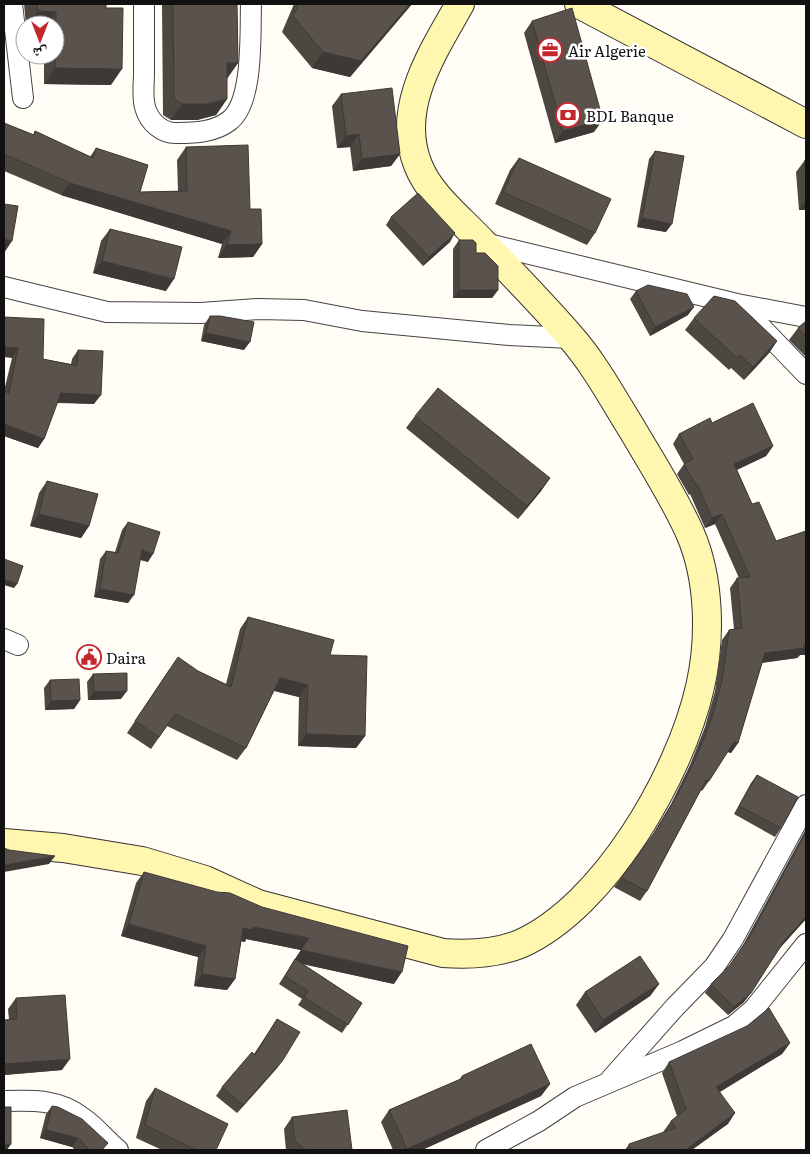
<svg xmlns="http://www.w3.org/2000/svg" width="810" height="1154" viewBox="0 0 810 1154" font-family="Literata,'Noto Naskh Arabic',serif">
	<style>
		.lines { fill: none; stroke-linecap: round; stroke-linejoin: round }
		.street-casing { stroke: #444; stroke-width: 22 }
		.secondary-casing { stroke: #333; stroke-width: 30 }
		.street { stroke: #fff; stroke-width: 20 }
		.secondary { stroke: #fff6b0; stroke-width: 28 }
		.wall { fill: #4d4742 }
		.shaded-wall { fill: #3f3936 }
		.building { fill: #5a524d; stroke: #3f3936 }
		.labels { text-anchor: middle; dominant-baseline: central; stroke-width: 5; stroke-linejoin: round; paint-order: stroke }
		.poi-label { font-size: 15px; fill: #111; stroke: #fff; text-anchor: start }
	</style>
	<rect width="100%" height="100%" fill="#fffdf5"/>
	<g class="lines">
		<defs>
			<g id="street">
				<polyline points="12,4 23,98"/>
				<path d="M144,4C144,27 144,50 144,73C144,84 142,96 145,107C149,122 162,134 178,133C195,133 215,132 229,121C254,103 250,32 251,4"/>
				<polyline points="484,243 737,304 806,317"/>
				<polyline points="4,287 107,312 201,313 258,309 304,310 362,321 509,335 571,338"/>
				<polyline points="757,323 806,374"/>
				<polyline points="4,639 18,645"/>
				<polyline points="611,1079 675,1007 714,967 733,939 806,805"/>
				<path d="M4,1101C33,1100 59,1099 83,1118C96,1127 106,1140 118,1150"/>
				<polyline points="486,1150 539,1121 575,1097 683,1051 734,1026 753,1010 806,944"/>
			</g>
			<g id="secondary">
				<polyline points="579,4 806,124"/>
				<path d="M4,843L63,848L142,861L205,880L258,904L443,953C469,955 495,954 520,944C605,906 680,775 700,687C711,639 710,579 690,533C674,497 652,463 632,429C612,397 594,363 569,335C541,303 512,273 483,243C461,219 430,196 418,165C395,108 433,52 460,4"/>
			</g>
		</defs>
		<use href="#street" class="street-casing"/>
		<use href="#secondary" class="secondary-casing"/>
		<use href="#street" class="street"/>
		<use href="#secondary" class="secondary"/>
	</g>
	<g class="wall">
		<polygon points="24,4 106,4 111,85 44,84 44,55 55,55 55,25 26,25"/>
		<polygon points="162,4 237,4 238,63 227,79 227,99 216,115 197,120 171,120 163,115"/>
		<polygon points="294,4 412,4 350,77 312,68 282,32"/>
		<polygon points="532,21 594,132 555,143 524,33"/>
		<polygon points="341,94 400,154 391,166 353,171 350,147 337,148 332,106"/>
		<polygon points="4,123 33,135 35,131 90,157 96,148 140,192 178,191 177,160 186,147 250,209 262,244 253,257 218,258 222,244 61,195 4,171"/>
		<polygon points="655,151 666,232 637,227 649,159"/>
		<polygon points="519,158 595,233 587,245 495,204 510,170"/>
		<polygon points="805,160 806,160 806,210 799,210 796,172"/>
		<polygon points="391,217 450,242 423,266 386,225"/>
		<polygon points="110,229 166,291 93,273 101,241"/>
		<polygon points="459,240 476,253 498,290 492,298 453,298 453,249"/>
		<polygon points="636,291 688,315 650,336 630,299"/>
		<polygon points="210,316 244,350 201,341 204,325"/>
		<polygon points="4,317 43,359 71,364 72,359 78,350 94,404 57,403 44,439 38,448 4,436 4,391 12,358"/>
		<polygon points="694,318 777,341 769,353 744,380 731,368 729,370 685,330"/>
		<polygon points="806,321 806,357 789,340 798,328"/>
		<polygon points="415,416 550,478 541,491 518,519 406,428"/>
		<polygon points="712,423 773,446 766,456 737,470 752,504 776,541 806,531 806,655 800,655 797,658 762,663 738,743 731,753 727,752 709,781 702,791 701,790 647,891 640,901 614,887 650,839 671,804 690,765 705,727 715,691 722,640 729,630 734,629 730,588 737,578 739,578 715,524 705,528 690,494 689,495 677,474 684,464 673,444 679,434"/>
		<polygon points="47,481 89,526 81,538 30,526 39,493"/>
		<polygon points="128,522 148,562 140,560 128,603 94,597 100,559 106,551 115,552 122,530"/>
		<polygon points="248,617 330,655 365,736 356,748 298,746 299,697 274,691 246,748 237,760 167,726 151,749 127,733 169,670 198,671 226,684 240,629"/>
		<polygon points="93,674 121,699 88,700 87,682"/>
		<polygon points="50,680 80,700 74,709 45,710 44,688"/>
		<polygon points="757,775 781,828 775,837 734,814 751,783"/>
		<polygon points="806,829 806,919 780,948 744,1002 728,1015 705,993 711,984 729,966 743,945"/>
		<polygon points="144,872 394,984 303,964 362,1003 342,1033 298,1005 302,999 279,984 301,950 246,939 245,942 241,941 235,979 227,990 194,986 198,957 121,936 136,883"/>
		<polygon points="659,984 650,996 595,1033 576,1005 585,992"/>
		<polygon points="16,998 62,1070 4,1075 4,1020 9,1020 8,1009"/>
		<polygon points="277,1019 283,1060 277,1068 237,1113 216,1096 222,1087 254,1054"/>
		<polygon points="790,1043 782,1054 720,1092 728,1124 663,1132 671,1121 677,1116 662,1073 669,1062"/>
		<polygon points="462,1076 550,1084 541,1096 422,1150 393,1150 381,1122 389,1110 459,1080"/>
		<polygon points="155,1088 216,1150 162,1150 136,1138 146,1101"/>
		<polygon points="52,1106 103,1150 75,1150 72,1147 40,1138 46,1114"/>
		<polygon points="292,1117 352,1150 286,1150 284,1129"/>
		<polygon points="629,1144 631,1150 625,1150"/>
	</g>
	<g class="shaded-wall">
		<polygon points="410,4 412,4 350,77 312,68 323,52"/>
		<polygon points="38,11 56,12 47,25 28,25"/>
		<polygon points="227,63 238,63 226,79"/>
		<polygon points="55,68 122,69 111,85 44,84"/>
		<polygon points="227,99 216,115 197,120 171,120 182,104"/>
		<polygon points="603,120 594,132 555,143 563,131"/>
		<polygon points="359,134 350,147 337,148 346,136"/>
		<polygon points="400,154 391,166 353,171 362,159"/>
		<polygon points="70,183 231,231 222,244 61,195"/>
		<polygon points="806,200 806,210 799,210"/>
		<polygon points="642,218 672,224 666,232 637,227"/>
		<polygon points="455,233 450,242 423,266 429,257"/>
		<polygon points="4,239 12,241 4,253"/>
		<polygon points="262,244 253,257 218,258 227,245"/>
		<polygon points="102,261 174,279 166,291 93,273"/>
		<polygon points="459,290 498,290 492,298 453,298"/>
		<polygon points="694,307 688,315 650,336 655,327"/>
		<polygon points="206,333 250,342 244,350 201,341"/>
		<polygon points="777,341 769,353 744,380 753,367"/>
		<polygon points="4,347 18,348 12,358 4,357"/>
		<polygon points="61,393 101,395 94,404 54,402"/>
		<polygon points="4,424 44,439 38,448 4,436"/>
		<polygon points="773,446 766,456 727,474 734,464"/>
		<polygon points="550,478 541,491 518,519 527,506"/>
		<polygon points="39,514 89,526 81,538 30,526"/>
		<polygon points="722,514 715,524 705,528 712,518"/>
		<polygon points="142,550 153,554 148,562 136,558"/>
		<polygon points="4,579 17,584 14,588 4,585"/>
		<polygon points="100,589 134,595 128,603 94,597"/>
		<polygon points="804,645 806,645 806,655 800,655 797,658 758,663 765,653"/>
		<polygon points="280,678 308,685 299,697 271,690"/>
		<polygon points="127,691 121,699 88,700 94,692"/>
		<polygon points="80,700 74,709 45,710 51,701"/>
		<polygon points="306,734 365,736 356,748 298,746"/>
		<polygon points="734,742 738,743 731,753 727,751"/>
		<polygon points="55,856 49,864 4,872 4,865"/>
		<polygon points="806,917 806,919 778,950 784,941"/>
		<polygon points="129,924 206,946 198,957 121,936"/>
		<polygon points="253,927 309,938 301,950 246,939 245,942 234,940 243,928"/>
		<polygon points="301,950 402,972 394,984 293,962"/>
		<polygon points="202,974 235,979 227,990 194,986"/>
		<polygon points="659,984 650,996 595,1033 603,1020"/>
		<polygon points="751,993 744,1002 728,1015 734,1007"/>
		<polygon points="790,1043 782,1054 709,1098 716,1087"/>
		<polygon points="70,1059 62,1070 4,1075 4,1064"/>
		<polygon points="283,1060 277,1068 237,1113 243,1105"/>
		<polygon points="550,1084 541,1096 422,1150 406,1150 407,1149"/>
		<polygon points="735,1113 728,1124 692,1150 685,1150"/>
		<polygon points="46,1130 78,1138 72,1147 40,1138"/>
		<polygon points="4,1144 11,1144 7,1150 4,1150"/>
	</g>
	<g class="building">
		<polygon points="37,4 106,4 106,8 123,8 122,69 55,68 56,12 38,11"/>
		<polygon points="173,4 237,4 238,63 227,63 227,99 208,104 182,104 174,99"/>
		<polygon points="299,4 410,4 361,61 323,52 293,16"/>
		<polygon points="572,8 603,120 563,131 532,21"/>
		<polygon points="392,88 400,154 362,159 359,134 346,136 341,94"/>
		<polygon points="4,123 34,135 35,131 93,158 96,148 148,165 140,192 187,191 186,147 248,145 250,209 261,209 262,244 227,245 231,231 70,183 4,154"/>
		<polygon points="655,151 684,156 672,224 642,218"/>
		<polygon points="519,158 611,199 595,233 503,192"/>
		<polygon points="805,160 806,160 806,179"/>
		<polygon points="418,193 455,233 429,257 391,217"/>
		<polygon points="4,204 18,206 12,241 4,239"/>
		<polygon points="110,229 182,247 174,279 102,261"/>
		<polygon points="459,240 473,240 476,243 476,253 485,253 498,266 498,290 459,290"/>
		<polygon points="648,285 687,294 694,307 655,327 636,291"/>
		<polygon points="714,296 735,301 777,341 753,367 740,355 737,358 694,318"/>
		<polygon points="210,316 220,316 254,322 250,342 206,333"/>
		<polygon points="4,317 44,319 43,359 77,366 78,350 103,351 101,395 61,393 44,439 4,424 4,391 9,393 18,348 4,347"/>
		<polygon points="806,321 806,336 798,328"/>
		<polygon points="438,388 550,478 527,506 415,416"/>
		<polygon points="753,403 773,446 734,464 752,504 759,502 776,541 806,531 806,645 804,645 804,648 765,653 738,743 734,742 709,781 706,780 647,891 621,878 655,832 678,794 697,755 712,718 722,681 729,630 742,628 737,578 750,577 722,514 712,518 697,484 696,485 684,464 693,459 679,434 710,418 712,423"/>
		<polygon points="47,481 98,494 89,526 39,514"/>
		<polygon points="128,522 160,532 153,554 142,550 134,595 100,589 106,551 118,553"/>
		<polygon points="4,559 23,566 17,584 4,579"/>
		<polygon points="248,617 334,640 330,655 367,656 365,736 306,734 308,685 280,678 246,748 175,714 159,737 135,721 178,657 198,671 231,687"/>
		<polygon points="127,673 127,691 94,692 93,674"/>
		<polygon points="79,679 80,700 51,701 50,680"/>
		<polygon points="757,775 798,797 781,828 739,806"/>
		<polygon points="806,832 806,917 784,941 751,993 734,1007 711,984 730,965 750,936"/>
		<polygon points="4,848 9,850 55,856 4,865"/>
		<polygon points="144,872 217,892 230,893 262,907 408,946 402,972 301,950 309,938 253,927 253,930 243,928 235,979 202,974 206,946 129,924"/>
		<polygon points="640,956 659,984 603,1020 585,992"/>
		<polygon points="295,959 362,1003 348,1025 304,997 308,991 285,976"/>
		<polygon points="65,995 70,1059 4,1064 4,1020 17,1019 16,998"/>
		<polygon points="769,1008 790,1043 716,1087 735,1113 685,1150 631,1150 629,1144 676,1128 671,1121 686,1109 669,1062 747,1026"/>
		<polygon points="277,1019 300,1032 283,1060 243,1105 222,1087 252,1052 255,1055"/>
		<polygon points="531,1044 550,1084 407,1149 389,1110 463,1078 462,1076"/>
		<polygon points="155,1088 228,1124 216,1150 196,1150 145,1125"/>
		<polygon points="52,1106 58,1107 82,1119 108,1143 102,1150 90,1150 78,1138 46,1130"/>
		<rect x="4" y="1107" width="7" height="37"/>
		<polygon points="347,1110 352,1150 306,1150 295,1141 292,1117"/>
	</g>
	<defs>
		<symbol id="office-ring" viewBox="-11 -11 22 22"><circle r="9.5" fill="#fff" stroke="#c4262e" stroke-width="1.5"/><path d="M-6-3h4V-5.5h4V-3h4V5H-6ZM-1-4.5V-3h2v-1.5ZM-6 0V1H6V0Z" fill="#c4262e"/></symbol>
		<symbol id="bank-ring" viewBox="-11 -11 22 22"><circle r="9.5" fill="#fff" stroke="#c4262e" stroke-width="1.5"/><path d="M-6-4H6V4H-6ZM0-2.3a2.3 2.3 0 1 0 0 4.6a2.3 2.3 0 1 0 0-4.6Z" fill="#c4262e"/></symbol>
		<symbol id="civic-ring" viewBox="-11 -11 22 22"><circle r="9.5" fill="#fff" stroke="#c4262e" stroke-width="1.5"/><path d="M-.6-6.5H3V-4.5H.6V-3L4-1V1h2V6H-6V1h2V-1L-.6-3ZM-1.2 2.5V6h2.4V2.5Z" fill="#c4262e"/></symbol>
	</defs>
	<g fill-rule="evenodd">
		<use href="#office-ring" x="536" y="36" width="28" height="28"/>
		<use href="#bank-ring" x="554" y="101" width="28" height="28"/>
		<use href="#civic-ring" x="75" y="643" width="28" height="28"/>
	</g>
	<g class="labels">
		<g class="poi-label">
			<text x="568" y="50">Air Algerie</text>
			<text x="586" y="115">BDL Banque</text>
			<text x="106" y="657">Daira</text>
		</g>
	</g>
	<rect width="810" height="1154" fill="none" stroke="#111111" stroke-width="10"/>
	<g transform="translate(40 40) rotate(180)"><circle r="24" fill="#ffffff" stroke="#a0a0a0"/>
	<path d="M0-4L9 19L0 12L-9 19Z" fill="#c4262e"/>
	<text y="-8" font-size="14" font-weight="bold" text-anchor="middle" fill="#111111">ش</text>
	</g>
</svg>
